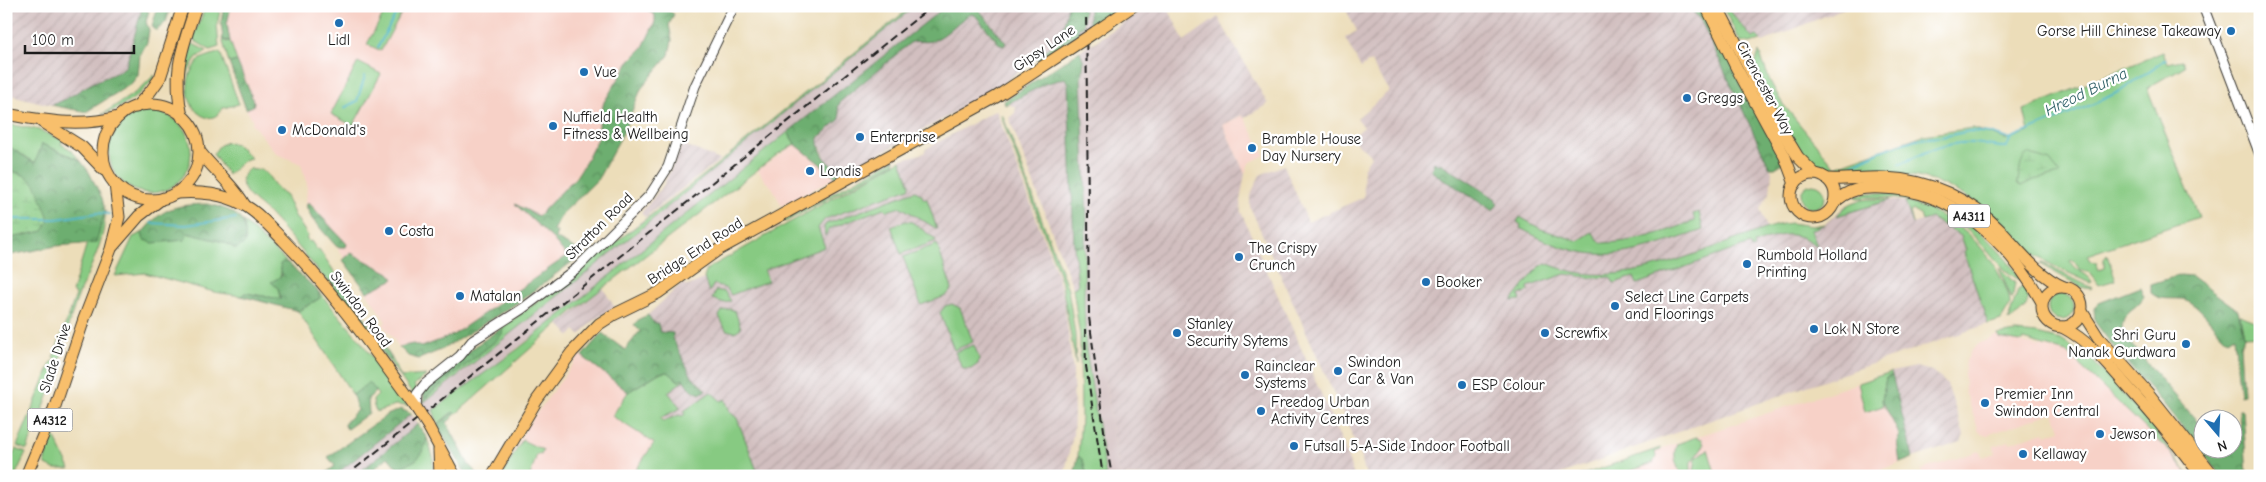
<svg xmlns="http://www.w3.org/2000/svg" width="2266" height="482" viewBox="0 0 2266 482" font-family="'Comic Neue',sans-serif">
	<style>
		.built { fill: #f7d1c7 }
		.industrial { fill: url(#industrial-furrows) }
		.railway { fill: #d2bfc0 }
		.green { fill: #87ca82; stroke: #52734f }
		.forest { fill: url(#forest-crowns); stroke: #446546 }
		.wetland { fill: url(#wetland-marsh); stroke: #52734f }
		.lines { fill: none; stroke-linecap: round; stroke-linejoin: round }
		.stream { stroke: #48b4c5; stroke-width: 2 }
		.minor-casing { stroke: #3b3934; stroke-width: 11 }
		.major-casing { stroke: #3b3934; stroke-width: 13 }
		.minor { stroke: #fff; stroke-width: 9 }
		.major { stroke: #f8bf6c; stroke-width: 11 }
		.rail { stroke: #1c1c1c; stroke-width: 2; stroke-dasharray: 8 4; stroke-linecap: butt }
		.major-bridge-casing { stroke: #3b3934; stroke-width: 13; stroke-linecap: butt }
		.major-bridge { stroke: #f8bf6c; stroke-width: 11 }
		.poi-dot { fill: #1f6fb2; stroke: #fff; stroke-width: 2 }
		.labels { text-anchor: middle; dominant-baseline: central; stroke-width: 4.5; stroke-linejoin: round; paint-order: stroke }
		.shield { fill: #fff; stroke: #606060; stroke-width: 1 }
		.shield-label { font-size: 14px; font-weight: bold; fill: #1c1c1c }
		.poi-label { font-size: 15px; fill: #1c1c1c; stroke: #fff; text-anchor: start }
		.street-label { font-size: 15px; fill: #1c1c1c; stroke: #fff }
		.water-label { font-size: 16px; font-style: italic; fill: #306068; stroke: #fff }
	</style>
	<defs>
		<pattern id="industrial-furrows" width="10" height="10" patternUnits="userSpaceOnUse" patternTransform="scale(1.25)"><rect width="10" height="10" fill="#d2bfc0"/><path d="M-1 1l2-2M0 10L10 0M9 11l2-2" fill="none" stroke="#b4a4a4"/></pattern>
		<pattern id="forest-crowns" width="20" height="18" patternUnits="userSpaceOnUse" patternTransform="scale(1.25)"><rect width="20" height="18" fill="#6dae70"/><path d="M2 6a3 3 0 1 1 6 0M12 15a3 3 0 1 1 6 0" fill="none" stroke="#598d5b"/></pattern>
		<pattern id="wetland-marsh" width="20" height="14" patternUnits="userSpaceOnUse" patternTransform="scale(1.25)"><rect width="20" height="14" fill="#87ca82"/><path d="M1 5h8M5 5V1M11 12h8M15 12V8" fill="none" stroke="#74ad70"/></pattern>
	</defs>
	<rect width="100%" height="100%" fill="#fff"/>
	<filter id="ink" filterUnits="userSpaceOnUse"><feTurbulence type="fractalNoise" baseFrequency=".02" numOctaves="2"/><feDisplacementMap in="SourceGraphic" scale="10" xChannelSelector="R" yChannelSelector="G"/><feConvolveMatrix kernelMatrix="1 2 1 2 8 2 1 2 1" color-interpolation-filters="sRGB"/></filter>
	<filter id="wash" filterUnits="userSpaceOnUse"><feTurbulence type="fractalNoise" baseFrequency=".0096" numOctaves="4" result="noise"/><feDisplacementMap in="SourceGraphic" scale="20" xChannelSelector="R" yChannelSelector="G"/><feGaussianBlur stdDeviation="1.12" result="paint"/><feColorMatrix in="noise" values="0 0 0 0 0 0 0 0 0 0 0 0 0 0 0 0 0 1.4 0 .05"/><feComposite in="paint" operator="in"/></filter>
	<g filter="url(#wash)">
		<rect width="100%" height="100%" fill="#ecddb9"/>
		<g class="built">
			<polygon points="224,6 642,6 655,15 655,22 643,47 631,59 600,116 598,138 585,163 538,226 553,239 567,256 453,335 422,347 413,344 399,347 383,324 386,322 337,247 312,219 306,206 307,184 301,164 277,154 251,123 253,121 246,109 229,63 237,62 222,38 221,22"/>
			<polygon points="1243,115 1265,155 1249,163 1245,174 1223,125"/>
			<polygon points="795,144 835,176 835,178 782,206 772,187 765,181 758,170"/>
			<polygon points="1998,335 2000,338 2066,352 2171,453 2189,476 1923,476 1921,470 1979,451 1983,457 1995,453 1994,446 2009,441 2010,443 2044,432 2046,435 2060,430 2054,412 1987,435 1979,432 1965,391 1964,373 1966,361 1971,351 1980,343"/>
			<polygon points="580,355 628,392 612,416 654,443 632,476 596,476 588,470 586,476 501,476 527,426"/>
			<polygon points="1891,372 1913,458 1879,471 1880,476 1579,476"/>
		</g>
		<g class="industrial">
			<polygon points="6,6 142,6 126,66 120,71 88,85 67,99 51,105 6,94"/>
			<polygon points="976,6 1068,6 1061,38 991,93 851,169 847,167 836,168 827,162 818,141 819,137 840,119 838,106 841,101 910,42 915,40 924,42 971,14 975,14 995,40 1006,43"/>
			<polygon points="1147,6 1167,6 1184,41 1218,17 1268,104 1244,118 1242,115 1223,125 1245,174 1240,201 1241,212 1341,439 1354,476 1120,476 1101,356 1097,311 1091,159 1092,44"/>
			<polygon points="1344,6 1695,6 1772,172 1770,193 1760,209 1767,228 1781,224 1812,226 1825,224 1845,206 1858,200 1881,199 1905,202 1913,224 1931,218 1961,236 1966,250 1965,254 1988,324 1787,393 1555,476 1366,476 1361,456 1344,416 1250,207 1250,196 1260,175 1284,165 1308,222 1364,197 1363,169 1371,156 1352,138 1364,127 1357,118 1389,91 1370,61 1361,68 1345,38 1357,31"/>
			<polygon points="1726,6 1849,6 1763,42 1757,36 1752,39"/>
			<polygon points="1065,78 1068,84 1074,246 1079,279 1078,286 1073,288 1009,118 1015,113 1016,107 1007,104 1045,84"/>
			<polygon points="996,110 1057,274 1064,300 1073,371 1074,416 1073,435 1064,476 675,476 693,442 628,392 683,378 706,389 692,377 673,339 660,332 648,315 679,286 684,284 688,286 704,279 707,269 903,159 924,153 926,149 931,146"/>
			<polygon points="682,144 720,160 645,217 641,213 663,186"/>
			<polygon points="603,288 615,308 594,320 580,335 575,330 570,336 559,324"/>
			<polygon points="1916,367 1932,371 1947,384 1964,435 1961,442 1913,458 1891,372"/>
		</g>
		<g class="railway">
			<polygon points="912,6 946,6 560,316 430,414 423,403 424,399 560,290 635,226 704,175"/>
			<polygon points="1084,6 1089,6 1089,31 1081,36 1078,29 1083,27"/>
			<polygon points="1092,41 1091,159 1097,311 1101,356 1120,476 1087,476 1083,460 1078,456 1081,418 1081,79 1084,62 1080,51"/>
			<polygon points="411,414 418,424 355,476 334,476"/>
		</g>
		<g class="green">
			<polygon points="206,6 221,6 217,25 219,47 210,50 195,41 193,38"/>
			<polygon points="388,6 405,6 381,51 367,44"/>
			<polygon points="912,6 915,6 579,279 423,403 427,396 498,339 503,327 578,272 611,242 617,241 704,175"/>
			<polygon points="1722,6 1726,6 1752,38 1757,36 1761,40 1750,43 1740,41"/>
			<polygon points="222,38 226,42 230,41 237,61 229,63"/>
			<polygon points="1061,38 1066,46 1042,63 1038,58 1035,59"/>
			<polygon points="191,43 207,51 196,58 185,77 185,64"/>
			<path d="M220,52L239,104L223,108C206,138 168,91 200,59Z"/>
			<path d="M1759,52L1770,81L1782,103L1835,167L1923,135L1973,128L2007,140L2029,132L2024,110L2163,52L2167,63L2182,60L2185,66L2147,88L2199,217L2087,255L2090,261L2096,262L2099,270L2104,268V259L2107,255L2116,280L2099,285L2090,273L2080,270L2073,260L2070,261C2075,273 2087,271 2092,282L2090,283C2071,273 2047,265 2030,251C2019,243 2010,232 2000,222C1983,208 1966,195 1946,186C1915,172 1882,173 1849,174C1797,176 1774,105 1754,67Z"/>
			<polygon points="358,62 381,74 353,126 331,114"/>
			<path d="M154,75L155,76C142,95 123,108 101,115L139,90Z"/>
			<circle cx="150" cy="152" r="41"/>
			<polygon points="1002,114 1068,289 1075,334 1076,365 1061,279 1001,116"/>
			<polygon points="6,124 36,129 63,140 61,144 70,149 80,160 42,144 36,163 6,145"/>
			<polygon points="788,132 795,144 778,154 573,311 456,414 451,413 437,425 438,423 433,410 518,349"/>
			<polygon points="226,142 236,144 251,158 243,161 228,175 213,154 219,146"/>
			<polygon points="895,159 894,163 785,222 784,220"/>
			<polygon points="901,160 910,185 909,188 825,219 818,228 825,247 764,270 768,281 731,295 727,289 714,284 709,292 704,278 707,269"/>
			<path d="M251,168L252,170L259,169L267,174L278,190L286,196L295,216L308,236L306,238L309,242L311,241L317,250L319,249L340,280L327,281C308,259 290,235 269,214C261,205 247,198 243,186C240,177 244,172 251,168Z"/>
			<circle cx="1813" cy="196" r="12"/>
			<polygon points="915,191 921,194 924,199 927,199 937,229 901,207 887,211 884,208 829,229 825,236 824,227 826,224"/>
			<path d="M1868,193C1878,193 1889,192 1899,194C1951,203 1993,236 2021,280C2006,274 1995,260 1984,247C1952,209 1905,193 1857,198L1856,196Z"/>
			<path d="M1881,199L1890,200L1837,216C1849,200 1862,199 1881,199Z"/>
			<path d="M1905,202C1946,212 1981,238 2000,276C2005,285 2010,295 2010,305L2001,320L1988,324L1964,253L1966,250L1961,236L1931,218L1922,221L1920,215L1914,210L1910,212L1913,224Z"/>
			<path d="M105,211C106,238 91,266 80,291C72,313 64,337 60,361L53,358L76,295L72,292L87,243L96,242Z"/>
			<path d="M1699,212L1703,230C1628,256 1594,269 1520,228L1521,225L1517,222L1520,217L1541,229L1578,241L1592,232L1601,243C1635,243 1664,232 1695,221L1693,214Z"/>
			<polygon points="242,220 288,263 283,262 278,288 280,299 245,293 241,296 214,292 145,273 115,276 133,237 142,233 144,240 187,233 224,242 236,249 245,226"/>
			<polygon points="906,221 912,222 934,238 936,241 901,254 891,226"/>
			<path d="M1791,223L1812,226L1825,224L1811,230L1817,246C1792,228 1780,235 1754,244L1755,248L1752,249L1750,244L1637,284L1634,277L1614,283L1610,277L1593,278L1565,274L1528,287L1529,291L1519,295L1521,300L1512,301L1538,268L1546,263C1612,292 1678,259 1740,238C1757,232 1774,224 1791,223Z"/>
			<polygon points="1085,243 1084,301 1086,349 1106,476 1087,476 1083,460 1078,456 1081,418 1080,337 1073,288 1078,286 1074,246 1083,246"/>
			<polygon points="937,244 952,289 946,296 921,305 903,257"/>
			<polygon points="2042,263 2092,288 2091,289 2081,287 2040,264"/>
			<polygon points="1999,268 2015,283 2012,300"/>
			<path d="M2024,286C2034,302 2023,314 2008,320L2018,290Z"/>
			<polygon points="716,290 725,292 731,301 725,303 712,299"/>
			<polygon points="318,291 359,339 408,406 395,405 377,412 374,407 373,400 378,395 369,383 353,395 298,311 320,298"/>
			<circle cx="2061" cy="307" r="13"/>
			<polygon points="952,304 960,308 973,342 954,350 940,313 945,306"/>
			<polygon points="730,309 735,311 741,328 735,332 726,330 719,316 722,311"/>
			<polygon points="2240,315 2260,323 2260,335 2244,336"/>
			<polygon points="2016,332 2037,334 2061,340 2092,360 2156,431 2189,476 2171,453 2066,352 2023,340 2020,342 1999,338 1998,335"/>
			<polygon points="974,345 979,358 978,364 971,369 963,369 955,352"/>
			<polygon points="391,357 401,377 427,375 414,385 416,389 413,395 389,361 391,360"/>
			<polygon points="52,361 59,363 58,371 27,450 17,446"/>
			<polygon points="669,372 678,381 683,378 684,380 668,392 681,408 660,418 664,421 679,415 682,416 685,414 684,411 711,392 721,401 725,399 730,412 737,418 759,476 632,476 654,443 612,416 628,392 659,373"/>
			<polygon points="1891,372 1892,375 1886,378 1882,400 1883,406 1865,412 1858,383"/>
			<polygon points="52,435 54,436 70,469 54,469 46,465 45,459"/>
			<path d="M1696,437L1702,439L1704,445L1691,462V476H1682C1676,465 1672,455 1677,444Z"/>
			<path d="M427,438L433,457V476H402L397,468C411,463 424,452 427,438Z"/>
			<polygon points="522,440 543,450 541,455 537,454 530,476 501,476"/>
			<polygon points="1660,448 1661,450 1655,452 1656,457 1653,463 1616,476 1579,476"/>
			<polygon points="16,449 26,453 15,476 6,476 6,469"/>
			<polygon points="1708,449 1716,476 1693,476 1696,458"/>
		</g>
		<g class="forest">
			<polygon points="158,6 171,6 166,22 156,31 152,26"/>
			<polygon points="224,6 231,6 227,24 230,41 223,40 221,22"/>
			<polygon points="642,6 662,6 674,14 669,25 672,40 669,55 641,89 623,133 598,179 563,213 553,230 557,232 555,238 584,253 517,303 443,349 419,359 408,356 399,347 413,344 422,347 453,335 567,256 553,239 515,204 538,216 576,177 585,163 598,138 600,116 604,102 631,59 643,47 655,22 655,15"/>
			<path d="M946,6H976L1006,43L1004,46L1000,45L975,15L971,14C958,20 948,35 934,40C926,44 918,39 910,43L841,101L838,106L840,119L819,137C817,147 827,167 838,168C843,169 846,167 851,168L835,178V176L795,144L788,132Z"/>
			<polygon points="1068,6 1084,6 1083,27 1078,29 1081,36 1066,46 1061,38"/>
			<polygon points="1089,6 1125,6 1089,31"/>
			<polygon points="1688,6 1702,6 1783,163 1775,168 1770,168 1701,21"/>
			<path d="M142,8L149,11L146,22L149,30L147,43L140,54L138,75L131,84L86,112L51,105C65,101 75,93 87,86C100,78 115,76 126,66Z"/>
			<polygon points="1080,51 1084,62 1081,79 1087,218 1085,243 1083,246 1074,246 1068,84 1065,78 1045,84 1005,105 1004,101"/>
			<polygon points="237,61 254,102 253,106 246,109 229,63"/>
			<polygon points="42,144 80,160 89,172 102,198 105,211 96,243 56,246 6,256 6,239 43,231 26,176 6,169 6,145 35,163"/>
			<polygon points="1434,162 1439,165 1440,163 1496,199 1495,201 1498,204 1493,211 1431,171"/>
			<polygon points="308,202 347,244 346,247 337,247 312,219 306,206"/>
			<path d="M208,204C231,210 248,214 245,243L236,249L224,242L187,233L185,240L153,243L144,240L142,233C163,207 175,205 208,204Z"/>
			<polygon points="351,253 389,273 394,279 367,292 343,260"/>
			<polygon points="283,262 288,263 318,291 320,298 298,311 241,296 245,293 281,299 278,288 271,282 282,276 280,264"/>
			<path d="M2180,275L2191,276L2238,310L2244,336L2240,346L2243,395L2240,396L2234,336L2228,340C2215,330 2206,312 2192,303C2180,294 2163,304 2151,293V284Z"/>
			<polygon points="340,280 391,357 391,360 389,361 327,281"/>
			<path d="M2140,287L2144,296C2137,311 2118,310 2123,335L2203,428L2204,450H2234V441L2240,437L2239,410H2243L2247,476H2221L2162,402L2118,353L2095,322L2094,308L2099,303Z"/>
			<polygon points="648,315 653,322 658,324 660,332 673,333 673,339 692,377 706,390 700,394 690,389 683,379 679,381 668,372 659,373 628,392 582,356 602,333 625,350 640,331 634,325 639,319"/>
			<polygon points="503,327 502,334 498,339 427,396 423,403 424,393 431,384 478,344"/>
			<polygon points="1892,375 1913,458 1900,463 1897,442 1899,437 1898,432 1882,400 1886,378"/>
			<polygon points="369,382 376,391 368,399 369,413 347,429 344,424 357,410 353,395"/>
			<polygon points="401,409 411,414 334,476 322,476 335,466 328,457 387,415"/>
			<polygon points="454,412 456,414 447,423 469,465 480,476 471,476 464,471 437,425"/>
			<path d="M418,424L427,438C422,459 417,461 397,468L388,457L366,476H355Z"/>
			<polygon points="1078,456 1083,460 1087,476 1074,476"/>
		</g>
		<g class="wetland">
			<path d="M2027,154L2050,161L2060,174L2033,180L2021,186L2018,183C2019,173 2020,161 2027,154Z"/>
			<polygon points="6,169 26,176 35,184 48,216 48,222 43,231 6,239"/>
		</g>
		<g class="lines">
			<g class="stream">
				<polyline points="378,47 400,6"/>
				<polyline points="344,108 357,101 365,76"/>
				<path d="M1900,164C1922,154 1947,141 1972,143C1983,143 1995,148 2007,147L2011,139"/>
				<polyline points="1849,167 1880,151 1916,139 1941,137 1970,131 1990,133 2009,139 2096,103 2122,90 2166,59"/>
				<polyline points="6,219 56,219 97,213 109,214"/>
				<polyline points="151,223 186,225 236,218"/>
			</g>
		</g>
	</g>
	<g filter="url(#ink)">
		<g class="lines">
			<defs>
				<g id="minor">
					<polyline points="2203,6 2260,155"/>
					<polyline points="416,408 417,394 425,384 460,356 472,341 522,309 577,268 650,195 668,167 695,86 734,6"/>
				</g>
				<g id="major">
					<polyline points="1706,6 1736,67 1785,157 1795,184"/>
					<polyline points="1717,6 1781,129 1798,157 1815,174"/>
					<polyline points="1095,32 1133,6"/>
					<circle cx="151" cy="152" r="48"/>
					<polyline points="136,107 150,92 160,78 183,6"/>
					<path d="M6,114C43,121 81,127 118,117"/>
					<path d="M182,117C172,71 182,49 196,6"/>
					<polyline points="42,122 82,147 104,170"/>
					<path d="M200,152C214,170 233,185 244,204"/>
					<circle cx="1813" cy="196" r="22"/>
					<path d="M1827,179C1847,180 1866,177 1885,178C1930,180 1970,199 2001,231C2019,250 2039,277 2064,287"/>
					<path d="M177,193C199,191 225,194 244,205C259,213 272,229 284,241C334,292 375,351 417,409"/>
					<path d="M1834,203C1848,189 1863,187 1882,188C1954,189 2009,243 2042,302"/>
					<polyline points="113,246 139,216 160,200"/>
					<circle cx="2062" cy="307" r="20"/>
					<polyline points="2081,310 2098,337 2148,393 2214,476"/>
					<path d="M2062,327C2088,340 2108,364 2127,386C2153,415 2178,444 2201,476"/>
					<polyline points="428,426 455,476"/>
					<polyline points="439,450 440,476"/>
					<polyline points="26,476 54,409 84,319 111,249 119,217 115,184"/>
					<polyline points="492,476 537,400 572,352 599,324 613,315 658,293 718,250 996,97 1080,42"/>
				</g>
			</defs>
			<use href="#minor" class="minor-casing"/>
			<use href="#major" class="major-casing"/>
			<use href="#minor" class="minor"/>
			<use href="#major" class="major"/>
			<g class="rail">
				<polyline points="1086,6 1089,317 1105,438 1112,476"/>
				<polyline points="1085,329 1086,366 1103,476"/>
				<polyline points="346,476 932,6"/>
			</g>
			<defs>
				<g id="major-bridge">
					<polyline points="1080,42 1095,32"/>
					<polyline points="417,409 428,426"/>
				</g>
			</defs>
			<use href="#major-bridge" class="major-bridge-casing"/>
			<use href="#major-bridge" class="major-bridge"/>
		</g>
	</g>
	<g class="poi-dot">
		<circle cx="339" cy="23" r="5"/>
		<circle cx="2231" cy="31" r="5"/>
		<circle cx="584" cy="72" r="5"/>
		<circle cx="1687" cy="98" r="5"/>
		<circle cx="553" cy="126" r="5"/>
		<circle cx="282" cy="130" r="5"/>
		<circle cx="860" cy="137" r="5"/>
		<circle cx="1252" cy="148" r="5"/>
		<circle cx="810" cy="171" r="5"/>
		<circle cx="389" cy="231" r="5"/>
		<circle cx="1239" cy="257" r="5"/>
		<circle cx="1747" cy="264" r="5"/>
		<circle cx="1426" cy="282" r="5"/>
		<circle cx="460" cy="296" r="5"/>
		<circle cx="1615" cy="306" r="5"/>
		<circle cx="1814" cy="329" r="5"/>
		<circle cx="1177" cy="333" r="5"/>
		<circle cx="1545" cy="333" r="5"/>
		<circle cx="2186" cy="344" r="5"/>
		<circle cx="1338" cy="371" r="5"/>
		<circle cx="1245" cy="375" r="5"/>
		<circle cx="1462" cy="385" r="5"/>
		<circle cx="1985" cy="403" r="5"/>
		<circle cx="1261" cy="411" r="5"/>
		<circle cx="2100" cy="434" r="5"/>
		<circle cx="1294" cy="446" r="5"/>
		<circle cx="2023" cy="454" r="5"/>
	</g>
	<g class="labels">
		<g class="shield">
			<rect x="1948" y="204.5" width="42" height="23" rx="4"/>
			<rect x="27.5" y="408.5" width="45" height="23" rx="4"/>
		</g>
		<g class="shield-label">
			<text x="1969" y="216">A4311</text>
			<text x="50" y="420">A4312</text>
		</g>
		<g class="poi-label">
			<text x="2221" y="31" text-anchor="end">Gorse Hill Chinese Takeaway</text>
			<text x="339" y="40" text-anchor="middle">Lidl</text>
			<text x="594" y="72">Vue</text>
			<text x="1697" y="98">Greggs</text>
			<text x="563" y="117">Nuffield Health<tspan x="563" dy="17">Fitness &amp; Wellbeing</tspan></text>
			<text x="292" y="130">McDonald's</text>
			<text x="870" y="137">Enterprise</text>
			<text x="1262" y="139">Bramble House<tspan x="1262" dy="17">Day Nursery</tspan></text>
			<text x="820" y="171">Londis</text>
			<text x="399" y="231">Costa</text>
			<text x="1249" y="248">The Crispy<tspan x="1249" dy="17">Crunch</tspan></text>
			<text x="1757" y="255">Rumbold Holland<tspan x="1757" dy="17">Printing</tspan></text>
			<text x="1436" y="282">Booker</text>
			<text x="470" y="296">Matalan</text>
			<text x="1625" y="297">Select Line Carpets<tspan x="1625" dy="17">and Floorings</tspan></text>
			<text x="1187" y="324">Stanley<tspan x="1187" dy="17">Security Sytems</tspan></text>
			<text x="1824" y="329">Lok N Store</text>
			<text x="1555" y="333">Screwfix</text>
			<text x="2176" y="335" text-anchor="end">Shri Guru<tspan x="2176" dy="17">Nanak Gurdwara</tspan></text>
			<text x="1348" y="362">Swindon<tspan x="1348" dy="17">Car &amp; Van</tspan></text>
			<text x="1255" y="366">Rainclear<tspan x="1255" dy="17">Systems</tspan></text>
			<text x="1472" y="385">ESP Colour</text>
			<text x="1995" y="394">Premier Inn<tspan x="1995" dy="17">Swindon Central</tspan></text>
			<text x="1271" y="402">Freedog Urban<tspan x="1271" dy="17">Activity Centres</tspan></text>
			<text x="2110" y="434">Jewson</text>
			<text x="1304" y="446">Futsall 5-A-Side Indoor Football</text>
			<text x="2033" y="454">Kellaway</text>
		</g>
		<g class="street-label">
			<text transform="translate(1044 48) rotate(-34)">Gipsy Lane</text>
			<text transform="translate(1765 88) rotate(62)">Cirencester Way</text>
			<text transform="translate(599 226) rotate(-45)">Stratton Road</text>
			<text transform="translate(695 251) rotate(-33)">Bridge End Road</text>
			<text transform="translate(361 309) rotate(53)">Swindon Road</text>
			<text transform="translate(55 358) rotate(-72)">Slade Drive</text>
		</g>
		<g class="water-label">
			<text transform="translate(2086 92) rotate(-26)">Hreod Burna</text>
		</g>
	</g>
	<rect width="2266" height="482" fill="none" stroke="#fff" stroke-width="25"/>
	<g transform="translate(2218 434) rotate(161)"><circle r="24" fill="#ffffff" stroke="#a4a4a4"/>
	<path d="M0-4L9 19L0 12L-9 19Z" fill="#1f6fb2"/>
	<text y="-8" font-size="14" font-weight="bold" text-anchor="middle" fill="#1c1c1c">N</text>
	</g>
	<path d="M25 45v8h109v-8" fill="none" stroke="#1c1c1c" stroke-width="2.5"/>
	<text x="32" y="45" font-size="15" fill="#1c1c1c" stroke="#ffffff" stroke-width="4" paint-order="stroke">100 m</text>
</svg>
